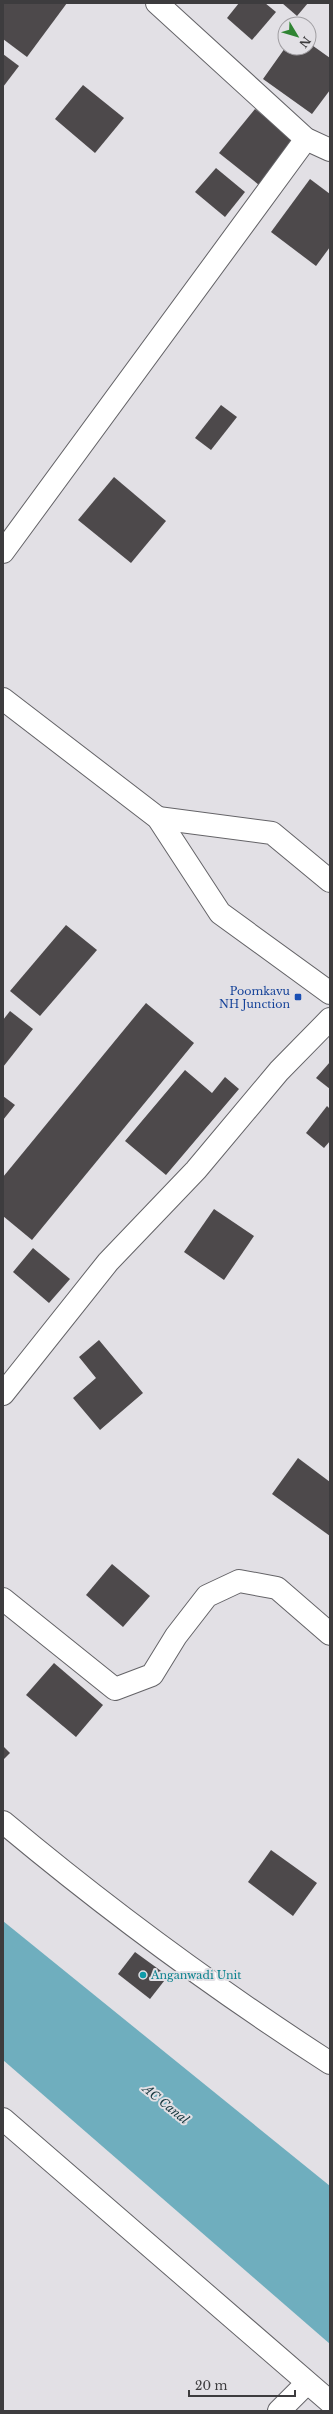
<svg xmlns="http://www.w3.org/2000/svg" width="333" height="2414" viewBox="0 0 333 2414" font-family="'Libre Baskerville',serif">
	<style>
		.water { fill: #6faebe }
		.building { fill: #4d494b }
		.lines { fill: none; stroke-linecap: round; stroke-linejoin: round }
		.street-casing { stroke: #646367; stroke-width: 24 }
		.highway-casing { stroke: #646367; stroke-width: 24 }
		.street { stroke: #fff; stroke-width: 22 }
		.highway { stroke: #fff; stroke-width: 22 }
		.transit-dot { fill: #1a4fb4; stroke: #e2e0e5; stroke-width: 1.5 }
		.culture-dot { fill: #0f9aa8; stroke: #e2e0e5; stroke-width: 1.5 }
		.labels { text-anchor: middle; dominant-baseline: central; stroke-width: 4; stroke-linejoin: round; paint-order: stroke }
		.transit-label { font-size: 11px; fill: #164399; stroke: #e2e0e5; text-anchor: end }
		.culture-label { font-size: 11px; fill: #0d838f; stroke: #e2e0e5; text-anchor: start }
		.water-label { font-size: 12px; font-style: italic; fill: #17373e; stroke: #e2e0e5 }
	</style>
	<rect width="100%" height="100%" fill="#e2e0e5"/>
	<polygon class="water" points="3,1921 330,2186 330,2344 3,2060"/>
	<g class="building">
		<polygon points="3,3 67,3 27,57 3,39"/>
		<polygon points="239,3 265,3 276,12 252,40 227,18"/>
		<polygon points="282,3 308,3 297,16"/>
		<polygon points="309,43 330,58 330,90 312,114 263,79 285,48 309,48"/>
		<polygon points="3,54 19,66 3,87"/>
		<polygon points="83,85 124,118 95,153 55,119"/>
		<polygon points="255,109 295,141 259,185 219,153"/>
		<polygon points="216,168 245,192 225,217 195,192"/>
		<polygon points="310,179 330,194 330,247 316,266 271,232"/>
		<polygon points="221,405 237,417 211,450 195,438"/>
		<polygon points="114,477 166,521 131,563 78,520"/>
		<polygon points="66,925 97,950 40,1016 10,991"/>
		<polygon points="146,1003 194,1043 32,1240 3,1216 3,1177"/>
		<polygon points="10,1011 33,1029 3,1067 3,1020"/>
		<polygon points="330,1062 330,1089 316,1078"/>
		<polygon points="185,1070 212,1093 225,1077 239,1089 166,1175 125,1141"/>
		<polygon points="3,1096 15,1105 3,1120"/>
		<polygon points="327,1106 330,1109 330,1141 324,1148 306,1133"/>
		<polygon points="214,1209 254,1236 224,1280 184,1252"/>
		<polygon points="33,1248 70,1279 49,1303 13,1272"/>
		<polygon points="99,1340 143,1393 100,1430 73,1398 96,1378 79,1357"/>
		<polygon points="298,1458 330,1482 330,1536 272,1494"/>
		<polygon points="112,1564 150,1596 123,1627 86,1595"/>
		<polygon points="54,1663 103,1705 76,1737 26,1695"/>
		<polygon points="3,1746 10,1753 3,1760"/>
		<polygon points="271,1850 317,1883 293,1916 248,1882"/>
		<polygon points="135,1952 168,1976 150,1999 118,1974"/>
	</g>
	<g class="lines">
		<defs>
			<g id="street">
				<polyline points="157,3 306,139 330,150"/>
				<polyline points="3,552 306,139"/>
				<polyline points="3,1394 108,1262 196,1170 279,1071 330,1019"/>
				<polyline points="3,1599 115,1689 152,1675 176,1636 207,1596 239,1581 277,1588 330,1634"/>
				<path d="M3,1822C107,1909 217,1990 330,2063"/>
				<polyline points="3,2119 330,2402"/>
				<polyline points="279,2411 307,2383"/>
			</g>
			<g id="highway">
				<polyline points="3,699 158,818 220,913 330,993"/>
				<polyline points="158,818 272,833 330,881"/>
			</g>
		</defs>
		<use href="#street" class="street-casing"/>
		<use href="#highway" class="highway-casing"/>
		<use href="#street" class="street"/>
		<use href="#highway" class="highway"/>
	</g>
	<rect class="transit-dot" x="294" y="993" width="8" height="8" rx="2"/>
	<circle class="culture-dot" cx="143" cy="1975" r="4"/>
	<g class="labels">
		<g class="transit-label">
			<text x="290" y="991">Poomkavu<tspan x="290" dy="13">NH Junction</tspan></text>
		</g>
		<g class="culture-label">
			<text x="151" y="1975">Anganwadi Unit</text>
		</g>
		<g class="water-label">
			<text transform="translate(166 2104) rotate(39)">AC Canal</text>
		</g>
	</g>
	<rect width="333" height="2414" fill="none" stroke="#3d3c3e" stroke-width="8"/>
	<g transform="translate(297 36) rotate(128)"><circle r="19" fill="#e2e0e5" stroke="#a09ea2"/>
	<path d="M0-3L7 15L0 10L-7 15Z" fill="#2f8432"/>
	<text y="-6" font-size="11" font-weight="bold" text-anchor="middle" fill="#3d3c3e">N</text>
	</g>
	<path d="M189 2390v6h106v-6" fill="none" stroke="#3d3c3e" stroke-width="2"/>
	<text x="195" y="2390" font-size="12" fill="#3d3c3e" stroke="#e2e0e5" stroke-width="3" paint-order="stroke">20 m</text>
</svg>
